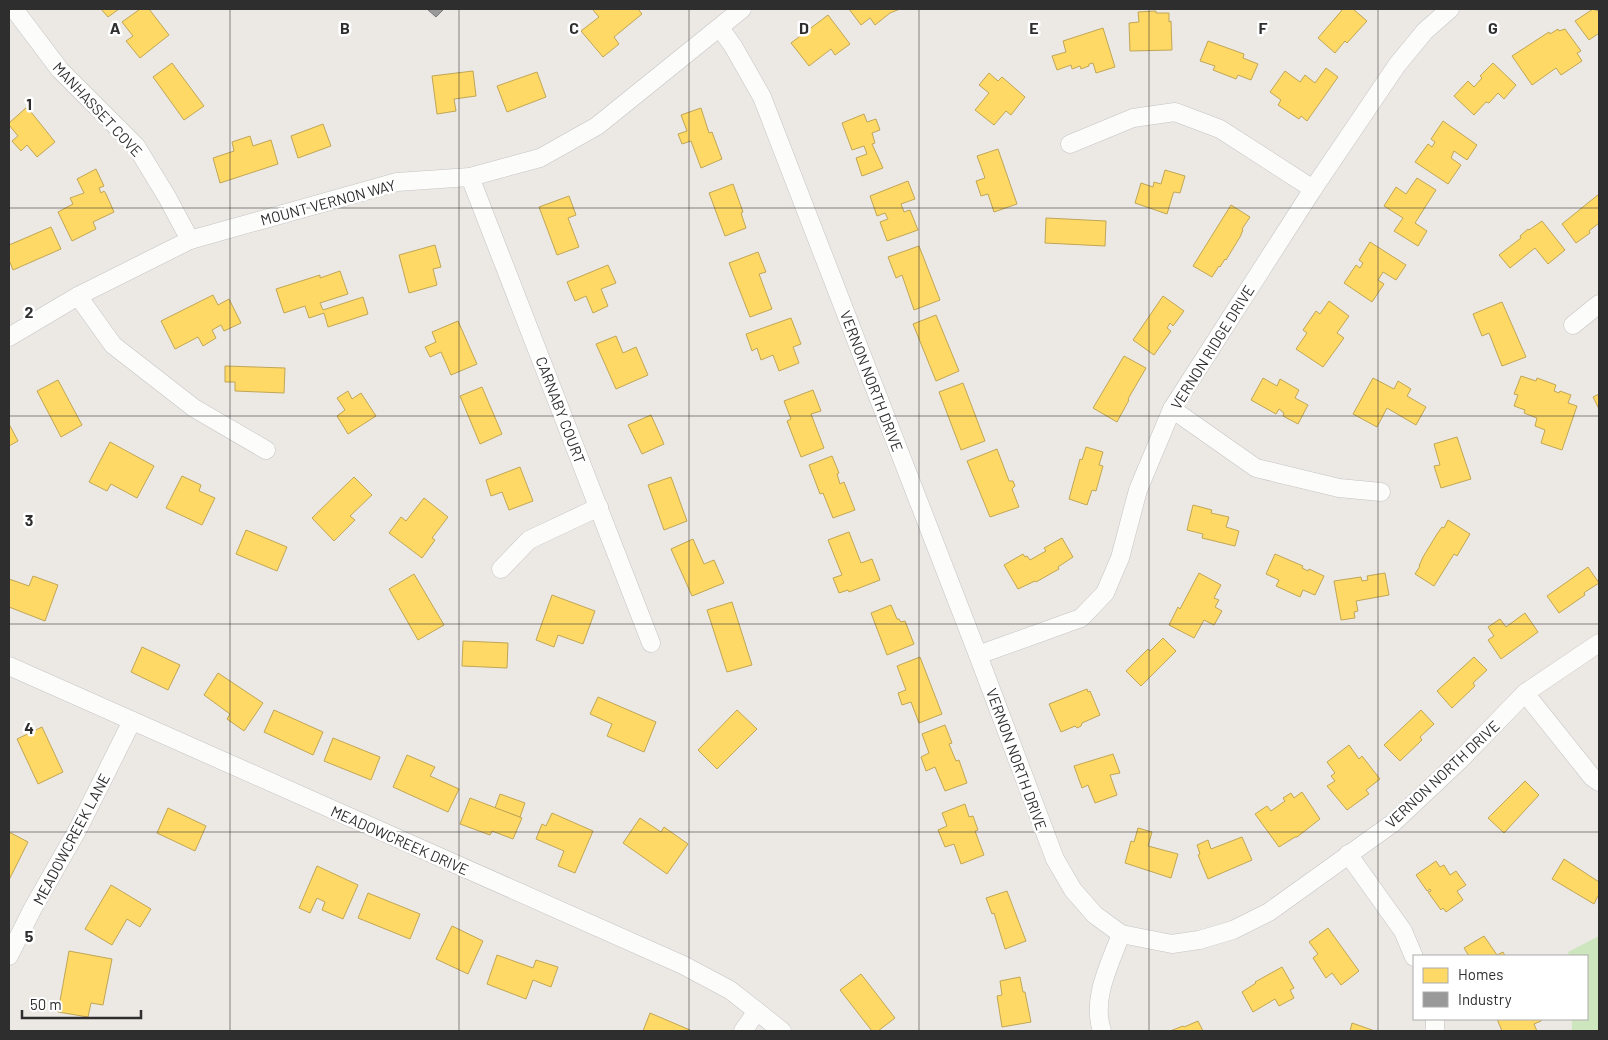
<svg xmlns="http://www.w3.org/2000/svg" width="1608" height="1040" viewBox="0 0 1608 1040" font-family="Barlow,sans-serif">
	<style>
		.green { fill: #cee6be }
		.homes { fill: #ffd966; stroke: #c0a655 }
		.industry { fill: #999; stroke: #797979 }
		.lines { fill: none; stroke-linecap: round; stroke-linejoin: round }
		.street-casing { stroke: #c5c4c5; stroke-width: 19 }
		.street { stroke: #fcfcfb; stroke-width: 18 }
		.grid { fill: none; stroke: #2e2e2e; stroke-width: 1; stroke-opacity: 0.55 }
		.labels { text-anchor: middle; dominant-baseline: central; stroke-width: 5; stroke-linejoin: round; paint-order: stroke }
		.street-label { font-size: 15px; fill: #2e2e2e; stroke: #fff }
		.grid-label { font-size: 16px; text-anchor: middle; font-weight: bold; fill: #2e2e2e; stroke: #fff; stroke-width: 5; stroke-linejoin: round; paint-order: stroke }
	</style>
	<rect width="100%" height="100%" fill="#ece8e4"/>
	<polygon class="green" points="1599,936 1599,1031 1572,1031 1572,1019 1587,1019 1587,956 1569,956 1568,952"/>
	<g class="homes">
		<polygon points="101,9 119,9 108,17"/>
		<polygon points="140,9 149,9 169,35 140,58 126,41 133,36 122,22"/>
		<polygon points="595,9 638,9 642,14 614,37 619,44 603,57 581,31 599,17 593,10"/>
		<polygon points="849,9 900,9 890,13 875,25 870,18 861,25"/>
		<polygon points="1343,9 1353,9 1367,21 1347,43 1345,41 1335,53 1318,38"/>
		<polygon points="1593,9 1597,11 1599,10 1599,33 1589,40 1575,21"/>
		<polygon points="1156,11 1156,13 1169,13 1169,22 1171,21 1172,50 1130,51 1129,23 1139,22 1138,12"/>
		<polygon points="828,15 850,44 835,55 831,49 809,66 791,43"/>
		<polygon points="1103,28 1115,67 1096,73 1093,63 1089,64 1089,66 1081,69 1080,66 1072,69 1071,65 1057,70 1052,56 1066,52 1063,41"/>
		<polygon points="1558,29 1559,31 1565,29 1581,51 1577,53 1582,61 1561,75 1556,68 1532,85 1512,56 1549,32 1550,34"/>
		<polygon points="1208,41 1244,54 1243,58 1258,64 1251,80 1238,75 1236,79 1213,70 1215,66 1200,61"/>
		<polygon points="172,63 204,106 184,120 153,77"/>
		<polygon points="1493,63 1516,85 1504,99 1498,93 1489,103 1486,102 1474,115 1454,96 1468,81 1474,87 1482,78 1480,76"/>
		<polygon points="1326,68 1338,77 1307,121 1301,116 1299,119 1278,105 1281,100 1270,92 1285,71 1300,82 1305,75 1315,83"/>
		<polygon points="473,71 476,96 454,99 456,111 437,114 432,76"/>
		<polygon points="537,72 546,97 507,112 497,86"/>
		<polygon points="989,73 998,81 1002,77 1025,97 1011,115 1006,111 994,125 975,110 989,93 979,85"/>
		<polygon points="27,107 55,142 37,157 27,145 21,151 12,141 18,136 9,125 9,123"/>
		<polygon points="701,108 709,133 712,132 722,159 701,168 691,141 682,144 678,134 687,131 681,115"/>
		<polygon points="864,114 867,122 876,119 880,130 872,133 875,143 872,144 883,168 862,176 856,158 867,154 864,146 852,150 842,123"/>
		<polygon points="1443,121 1477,145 1467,160 1454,151 1451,158 1461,165 1448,184 1415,162 1428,144 1432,147 1435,142 1431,139"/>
		<polygon points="323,124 331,146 298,158 291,136"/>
		<polygon points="250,136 253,146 271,140 278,164 220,183 213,158 234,151 232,142"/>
		<polygon points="998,149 1017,204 994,212 988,194 981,196 976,181 985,178 977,156"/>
		<polygon points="96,169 104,186 99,188 101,193 104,191 106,194 114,212 93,222 96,229 72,241 58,212 73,204 70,198 84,193 77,179"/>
		<polygon points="1165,170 1185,176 1180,193 1174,192 1173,194 1167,214 1135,203 1141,183 1153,187 1154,182 1161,184"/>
		<polygon points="1417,178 1436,190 1415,223 1427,231 1418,246 1394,231 1403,218 1384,206 1396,187 1406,194"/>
		<polygon points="908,181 915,199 901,204 904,212 910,210 918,230 887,241 880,222 888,219 885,213 877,216 870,196"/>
		<polygon points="733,184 743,212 741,213 746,228 725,236 709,193"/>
		<polygon points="1599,194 1599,223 1589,231 1590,233 1576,243 1562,224"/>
		<polygon points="569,196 576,215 568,218 579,247 557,255 539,207"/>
		<polygon points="1231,205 1250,217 1242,229 1243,230 1240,237 1226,260 1225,259 1220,267 1219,266 1212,277 1193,266"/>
		<polygon points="1046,218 1106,221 1105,246 1045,243"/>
		<polygon points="1542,221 1565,250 1548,264 1535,248 1510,268 1499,255 1521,238 1520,236 1528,229 1529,230"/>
		<polygon points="51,227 61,249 13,270 9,260 9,245"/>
		<polygon points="1370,242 1406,265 1396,280 1383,272 1378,280 1384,284 1372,302 1344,283 1356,265 1360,268 1363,263 1359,260"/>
		<polygon points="435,245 441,267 433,269 437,285 409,293 399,255"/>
		<polygon points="919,246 940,300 914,310 902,275 896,278 888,257"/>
		<polygon points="758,252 766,272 759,274 772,309 750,317 729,263"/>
		<polygon points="608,265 616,283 601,289 608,306 593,313 586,296 575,301 567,282"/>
		<polygon points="340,271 348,294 320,303 323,310 363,297 368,314 328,327 324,313 309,318 305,306 284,313 276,289 320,275 320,278"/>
		<polygon points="213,295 218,305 229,299 241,323 224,331 221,325 212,330 216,338 203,346 198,337 175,349 161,321"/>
		<polygon points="1163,296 1184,311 1173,326 1170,323 1167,328 1171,331 1154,355 1133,340"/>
		<polygon points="1329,301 1349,316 1337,333 1344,338 1323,367 1296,349 1307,333 1303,330 1316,311 1320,314"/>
		<polygon points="1502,302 1526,357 1502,366 1489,333 1482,336 1473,314"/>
		<polygon points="936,315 959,371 936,381 913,324"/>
		<polygon points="791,318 801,344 793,347 799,363 779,371 773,355 761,360 757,348 752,351 746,334"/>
		<polygon points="458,321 477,364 451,375 441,352 430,357 425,347 436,342 432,332"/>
		<polygon points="616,336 623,353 636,347 648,375 616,389 596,344"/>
		<polygon points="1124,356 1146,368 1128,399 1129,400 1117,422 1093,408"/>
		<polygon points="225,366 285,368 284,393 235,391 235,382 225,382"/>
		<polygon points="1521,376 1536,381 1537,378 1556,385 1554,391 1559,393 1560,391 1571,395 1568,403 1577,406 1562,450 1541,443 1545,430 1535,426 1537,418 1524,413 1525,410 1514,406 1518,395 1514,394"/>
		<polygon points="1263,378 1277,386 1280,379 1299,390 1295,398 1308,405 1298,424 1283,416 1284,413 1279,409 1276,414 1251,400"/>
		<polygon points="1373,378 1394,389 1398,381 1411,389 1407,396 1426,407 1416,425 1387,408 1377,427 1353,414"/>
		<polygon points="58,380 82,425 61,437 37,391"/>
		<polygon points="963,383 985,441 961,450 939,392"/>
		<polygon points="482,387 502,434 480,444 460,396"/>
		<polygon points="813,390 821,411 811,414 824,448 801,457 787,421 791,419 784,401"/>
		<polygon points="348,391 352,399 361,393 376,416 348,434 337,416 345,410 337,398"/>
		<polygon points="1599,394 1599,409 1593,397"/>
		<polygon points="651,415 664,444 642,454 628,425"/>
		<polygon points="9,424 18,441 9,446"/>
		<polygon points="1457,437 1471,479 1441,488 1434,466 1440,465 1434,444"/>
		<polygon points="110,442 154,466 137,498 111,484 107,491 89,482"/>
		<polygon points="1086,447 1103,452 1099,465 1103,466 1096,491 1092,490 1087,505 1069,499 1080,459 1082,460"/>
		<polygon points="997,449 1009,481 1013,481 1015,486 1012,489 1019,507 990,517 967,461"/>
		<polygon points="832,456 839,473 837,474 840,484 844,482 855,510 833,518 823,493 820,494 809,465"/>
		<polygon points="520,467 533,501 509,510 502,492 491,496 486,480"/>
		<polygon points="182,476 201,485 199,491 215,498 202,525 166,508"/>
		<polygon points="354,477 372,495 350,516 355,520 334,541 312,518"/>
		<polygon points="671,477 687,521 664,530 648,485"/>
		<polygon points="424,498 448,517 432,538 435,540 422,558 389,533 401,517 406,521"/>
		<polygon points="1193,505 1212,510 1211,513 1229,517 1226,527 1239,531 1235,546 1202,538 1203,534 1187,530"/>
		<polygon points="1448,520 1470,534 1457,556 1454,554 1434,586 1415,574 1420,566 1419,566 1423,557 1437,534 1442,527 1444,528"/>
		<polygon points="246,530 287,547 277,571 236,554"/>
		<polygon points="849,532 861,563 872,559 880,580 849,592 848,590 839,593 833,578 842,575 828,540"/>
		<polygon points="1062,538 1073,557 1058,567 1059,569 1036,582 1035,581 1018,589 1004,565 1023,554 1025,557 1027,556 1030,560 1046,551 1044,548"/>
		<polygon points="693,539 704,564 714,560 724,583 692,596 671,549"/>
		<polygon points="1275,554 1303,566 1302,568 1308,571 1309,569 1324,576 1315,595 1303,590 1300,597 1276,586 1279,580 1266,574"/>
		<polygon points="1588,567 1599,583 1585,592 1584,593 1585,595 1559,613 1547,596"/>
		<polygon points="1199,573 1221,585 1214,598 1219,600 1215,607 1222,611 1214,625 1204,620 1194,638 1169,625 1178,607 1180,609"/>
		<polygon points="1385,573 1389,595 1356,601 1358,611 1354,612 1355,618 1341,620 1334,581 1361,577 1362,581 1368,580 1367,576"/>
		<polygon points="414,574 444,625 418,640 389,589"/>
		<polygon points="33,576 58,585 45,621 9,607 9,579 29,586"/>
		<polygon points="552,595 595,611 583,644 558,635 554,647 536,640"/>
		<polygon points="732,602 752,665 727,672 707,610"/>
		<polygon points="891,605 897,619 899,619 901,622 905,621 914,644 887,655 871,613"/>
		<polygon points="1525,613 1538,632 1501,659 1488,640 1494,636 1488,627 1500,619 1506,627"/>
		<polygon points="1163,638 1176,651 1141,686 1126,671 1148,649 1150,651"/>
		<polygon points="463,641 508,643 507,668 462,666"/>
		<polygon points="142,647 180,665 168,690 131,672"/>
		<polygon points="920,657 942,714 919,723 911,702 902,705 898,693 906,690 897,666"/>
		<polygon points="1474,657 1487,670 1473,683 1475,686 1452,708 1437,691"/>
		<polygon points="218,673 263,703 244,731 227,719 230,714 204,695"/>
		<polygon points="1087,689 1088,692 1090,691 1100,715 1082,723 1081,726 1077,728 1075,726 1061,732 1049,704"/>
		<polygon points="598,697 656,722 644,752 607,736 612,724 590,714"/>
		<polygon points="274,710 323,732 313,755 264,732"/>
		<polygon points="737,710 757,729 717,769 698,750"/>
		<polygon points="1421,710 1434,724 1420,737 1422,740 1400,761 1384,745"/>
		<polygon points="945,725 952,743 949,744 956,761 959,760 967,783 945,791 935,767 926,771 921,757 929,753 922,734"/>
		<polygon points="42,727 63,772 38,784 17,739"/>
		<polygon points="333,738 380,757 371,780 324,761"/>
		<polygon points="1349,745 1359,759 1362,756 1380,779 1366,790 1369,794 1347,810 1327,786 1335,781 1331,776 1335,773 1327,762"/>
		<polygon points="1113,754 1120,773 1110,775 1117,795 1095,803 1088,785 1082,788 1074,766"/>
		<polygon points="407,755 435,767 430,776 459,789 448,812 393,787"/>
		<polygon points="1525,781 1539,795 1504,833 1488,818"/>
		<polygon points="1302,792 1320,819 1297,837 1295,837 1279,847 1255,814 1267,806 1271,811 1285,801 1283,798 1291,793 1294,798"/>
		<polygon points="500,794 525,803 520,817 495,808"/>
		<polygon points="470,798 522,818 513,839 492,831 490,835 460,824"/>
		<polygon points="965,804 969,817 973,816 978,830 975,831 984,855 961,864 954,844 945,847 938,830 947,826 942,813"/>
		<polygon points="168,808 206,826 195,851 157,833"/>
		<polygon points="552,813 593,831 575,873 558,866 564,851 536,839 542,824 546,826"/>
		<polygon points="640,818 661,832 664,827 688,844 667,874 623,843"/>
		<polygon points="1138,828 1152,832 1148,846 1178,854 1171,878 1125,863 1131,841 1134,842"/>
		<polygon points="9,832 28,842 9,880"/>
		<polygon points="1242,837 1252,860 1208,879 1198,855 1200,854 1197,845 1208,840 1211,849"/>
		<polygon points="1564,859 1599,882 1599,894 1594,904 1552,879"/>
		<polygon points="1436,861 1440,867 1444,865 1450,875 1456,871 1466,885 1457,891 1463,900 1446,912 1443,908 1441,910 1428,892 1431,891 1430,889 1427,891 1416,875"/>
		<polygon points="317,866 358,885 343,919 322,910 325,902 317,898 310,913 299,908"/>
		<polygon points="111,885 151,909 140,927 127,919 112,945 85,929"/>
		<polygon points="1007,891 1026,941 1005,949 994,913 992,914 986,898"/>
		<polygon points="368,893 420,914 410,939 358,918"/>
		<polygon points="452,926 483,941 468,974 436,959"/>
		<polygon points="1328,928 1359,971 1341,985 1332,973 1326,978 1313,958 1318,954 1309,942"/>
		<polygon points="1484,936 1497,955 1503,952 1505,956 1469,956 1464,948"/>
		<polygon points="69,951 112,959 103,1005 91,1003 88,1017 58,1012"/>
		<polygon points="497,955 533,968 536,960 558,967 551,987 533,980 526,999 487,984"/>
		<polygon points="1282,967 1294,988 1290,990 1294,998 1279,1006 1275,999 1253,1012 1242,992 1256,983 1255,982"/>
		<polygon points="861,974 895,1018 878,1031 872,1031 840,990"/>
		<polygon points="1020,977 1023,992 1025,992 1031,1022 1002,1027 997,996 1002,995 1000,981"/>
		<polygon points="650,1013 690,1030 689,1031 643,1031"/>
		<polygon points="1497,1019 1541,1019 1541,1021 1534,1024 1537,1031 1502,1031"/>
		<polygon points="1198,1021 1203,1031 1170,1031 1183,1026 1184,1027"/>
		<polygon points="1352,1023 1375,1031 1350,1031"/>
	</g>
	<polygon class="industry" points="427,9 444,9 436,17"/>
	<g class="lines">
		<defs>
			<g id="street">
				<polyline points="14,9 60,70 136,146 167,197 190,240"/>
				<polyline points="720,28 733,46 762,97 978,655 1055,859 1073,890 1095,915 1121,934 1172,944 1199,940 1233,930 1269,912 1393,823 1460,760 1525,693 1599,643"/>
				<polyline points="1070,144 1133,118 1175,112 1220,129 1313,189"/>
				<polyline points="470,177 651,643"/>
				<polyline points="78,296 113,345 194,408 266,450"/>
				<polyline points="1573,325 1599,304"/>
				<polyline points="9,337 78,296 190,240 397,182 470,177 540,158 597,126 742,9"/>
				<polyline points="1172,409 1256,468 1339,488 1381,492"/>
				<polyline points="501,569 529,540 599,507"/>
				<polyline points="978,655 1081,618 1105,593 1120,558 1138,490 1172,409 1313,189 1397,65 1425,31 1450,9"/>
				<polyline points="9,666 683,965 730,990 782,1031"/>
				<polyline points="1525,693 1592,777 1599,782"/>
				<polyline points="1348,854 1403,931 1414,957"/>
				<polyline points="9,956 33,908 78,829 132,721"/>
				<polyline points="1435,1019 1435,1031"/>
				<polyline points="743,1031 757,1011"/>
				<path d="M1102,1031C1091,999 1110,964 1121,934"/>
			</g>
		</defs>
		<use href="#street" class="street-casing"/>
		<use href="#street" class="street"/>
	</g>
	<path class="grid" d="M230,9V1031M459,9V1031M689,9V1031M919,9V1031M1149,9V1031M1378,9V1031M9,208H1599M9,416H1599M9,624H1599M9,832H1599"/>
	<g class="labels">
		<g class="street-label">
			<text transform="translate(98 109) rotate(47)">MANHASSET COVE</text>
			<text transform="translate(328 202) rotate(-15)">MOUNT VERNON WAY</text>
			<text transform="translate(1212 347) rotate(-58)">VERNON RIDGE DRIVE</text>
			<text transform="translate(872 381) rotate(69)">VERNON NORTH DRIVE</text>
			<text transform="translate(561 410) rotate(69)">CARNABY COURT</text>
			<text transform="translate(1017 759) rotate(70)">VERNON NORTH DRIVE</text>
			<text transform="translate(1442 774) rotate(-43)">VERNON NORTH DRIVE</text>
			<text transform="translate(71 839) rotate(-62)">MEADOWCREEK LANE</text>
			<text transform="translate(400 840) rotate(24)">MEADOWCREEK DRIVE</text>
		</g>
	</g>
	<g class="grid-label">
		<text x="115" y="34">A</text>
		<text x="345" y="34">B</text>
		<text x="574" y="34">C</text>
		<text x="804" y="34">D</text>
		<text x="1034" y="34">E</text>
		<text x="1263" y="34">F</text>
		<text x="1493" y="34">G</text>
		<text x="29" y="110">1</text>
		<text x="29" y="318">2</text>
		<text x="29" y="526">3</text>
		<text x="29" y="734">4</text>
		<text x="29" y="942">5</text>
	</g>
	<rect width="1608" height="1040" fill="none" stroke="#2e2e2e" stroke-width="20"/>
	<rect x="1413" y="955" width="175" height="65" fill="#ffffff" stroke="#ababab"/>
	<rect x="1423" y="968" width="25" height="15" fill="#ffd966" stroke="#ababab"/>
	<text x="1458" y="980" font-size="15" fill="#2e2e2e">Homes</text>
	<rect x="1423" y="992" width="25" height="15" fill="#999999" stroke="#ababab"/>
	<text x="1458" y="1005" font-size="15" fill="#2e2e2e">Industry</text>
	<path d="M22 1010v8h119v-8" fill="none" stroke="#2e2e2e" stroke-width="2.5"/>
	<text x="30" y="1010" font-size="15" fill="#2e2e2e" stroke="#ffffff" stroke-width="4" paint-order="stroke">50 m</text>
</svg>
